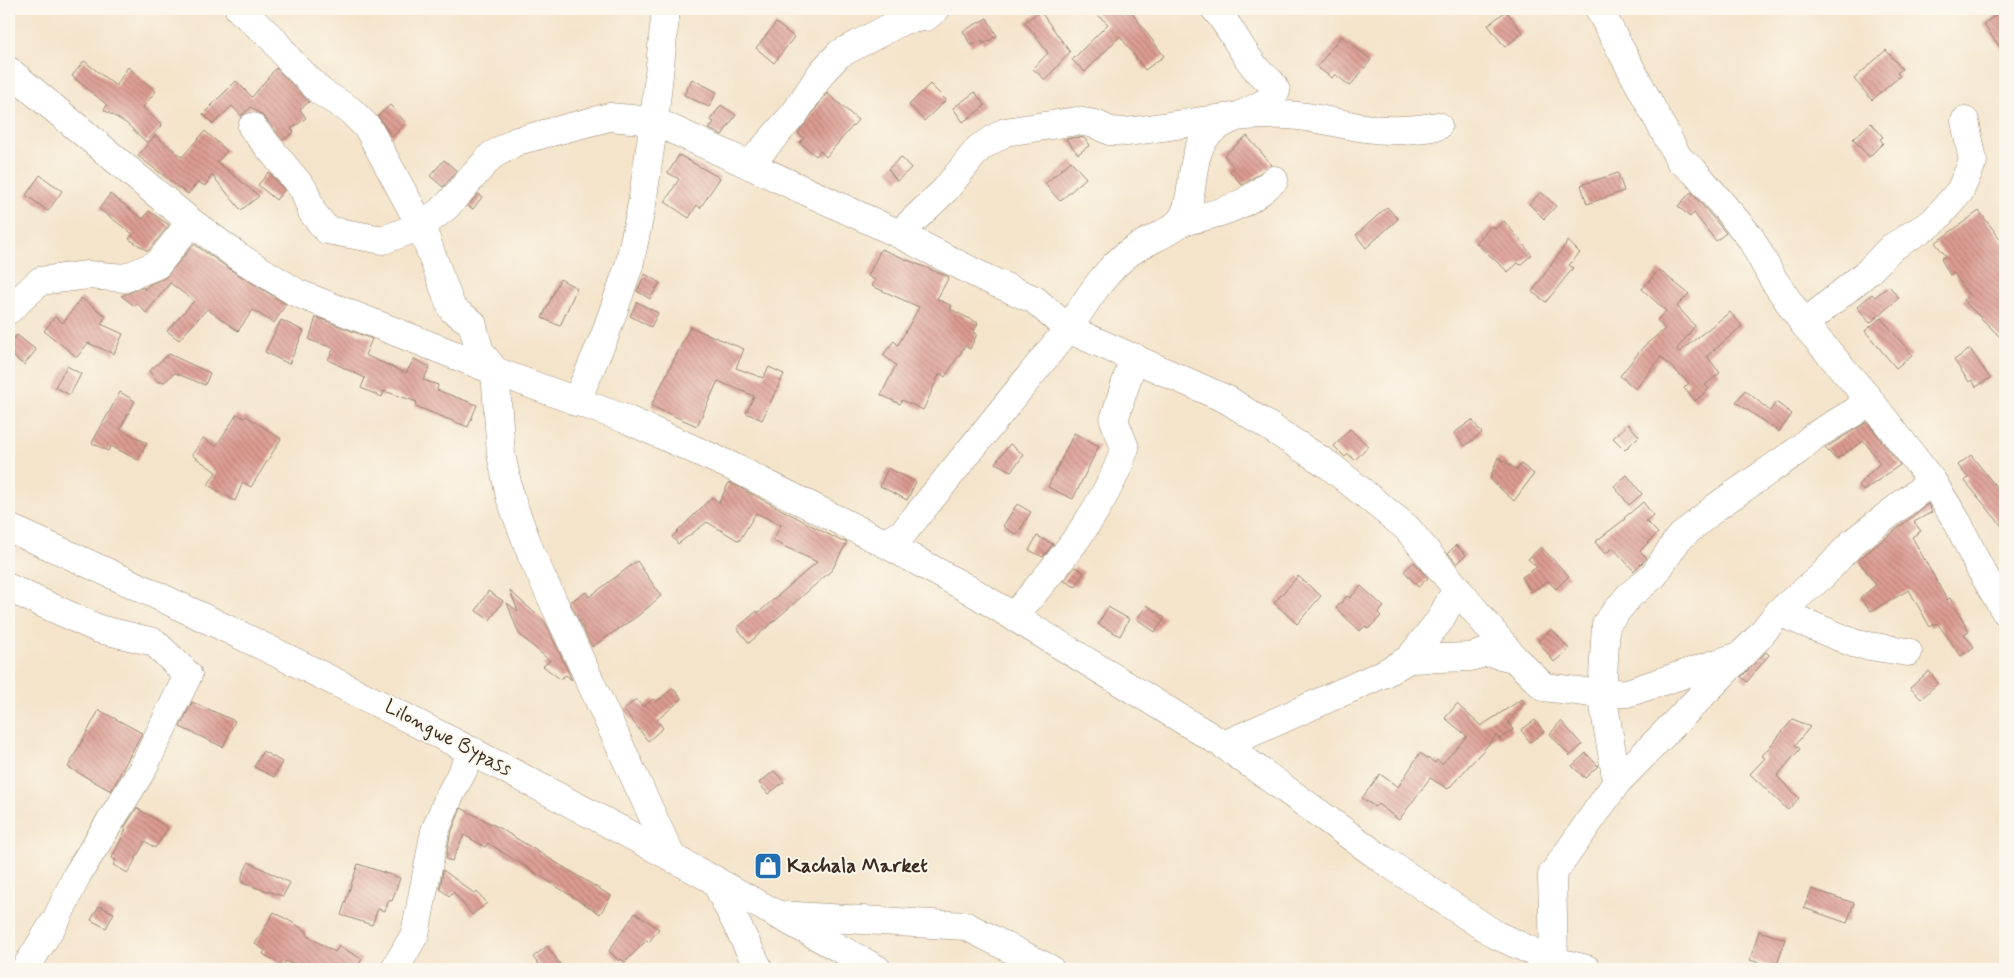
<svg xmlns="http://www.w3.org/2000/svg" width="2014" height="978" viewBox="0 0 2014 978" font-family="Mynerve,sans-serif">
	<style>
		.building { fill: url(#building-back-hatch) }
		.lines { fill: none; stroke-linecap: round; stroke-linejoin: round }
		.minor-casing { stroke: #988774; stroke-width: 29 }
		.major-casing { stroke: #988774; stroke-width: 29 }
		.minor { stroke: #fff; stroke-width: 28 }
		.major { stroke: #fff; stroke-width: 28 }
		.labels { text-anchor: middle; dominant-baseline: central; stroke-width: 4; stroke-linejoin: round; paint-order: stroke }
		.street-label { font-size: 20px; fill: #3b2a1e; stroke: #fbf7ec }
		.poi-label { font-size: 20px; font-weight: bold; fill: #3b2a1e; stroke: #fbf7ec; text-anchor: start }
	</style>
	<defs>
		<pattern id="building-back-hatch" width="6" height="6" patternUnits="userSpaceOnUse" patternTransform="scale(1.25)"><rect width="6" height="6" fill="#dc9b91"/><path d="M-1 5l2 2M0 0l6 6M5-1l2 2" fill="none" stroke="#b47f76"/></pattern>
	</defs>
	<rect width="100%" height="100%" fill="#fbf7ec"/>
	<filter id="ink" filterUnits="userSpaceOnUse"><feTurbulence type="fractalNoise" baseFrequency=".02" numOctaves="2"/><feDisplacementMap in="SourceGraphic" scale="10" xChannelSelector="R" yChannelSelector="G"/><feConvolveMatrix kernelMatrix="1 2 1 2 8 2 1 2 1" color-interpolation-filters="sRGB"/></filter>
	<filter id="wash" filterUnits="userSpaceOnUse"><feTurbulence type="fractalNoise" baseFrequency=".0096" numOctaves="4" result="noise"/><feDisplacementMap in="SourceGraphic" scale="20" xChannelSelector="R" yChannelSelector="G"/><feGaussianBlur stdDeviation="1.12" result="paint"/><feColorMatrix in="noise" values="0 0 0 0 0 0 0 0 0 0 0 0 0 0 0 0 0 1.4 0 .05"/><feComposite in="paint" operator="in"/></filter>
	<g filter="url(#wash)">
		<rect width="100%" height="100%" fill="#f4e4ca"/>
		<g id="blocks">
			<g class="building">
				<polygon points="1091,9 1129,9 1164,56 1145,70 1120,36 1085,72 1072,60 1108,24"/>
				<polygon points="2005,9 2005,54 1983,24"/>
				<polygon points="1040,11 1070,52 1045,80 1033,69 1048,53 1025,22"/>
				<polygon points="1506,11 1523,33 1505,47 1488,25"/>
				<polygon points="987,18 997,36 983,44 982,40 971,46 963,31"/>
				<polygon points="776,23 794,37 774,63 756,48"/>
				<polygon points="1341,36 1371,60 1350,86 1335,74 1332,78 1317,67"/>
				<polygon points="1886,50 1902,69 1897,73 1900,76 1872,100 1854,79"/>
				<polygon points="84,61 116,86 128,67 156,91 143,107 162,125 146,142 126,123 104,110 107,105 72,76"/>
				<polygon points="276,68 309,102 300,109 306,118 291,129 294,132 283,140 264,117 251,107 241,116 232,106 213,124 203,114 236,81 252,97"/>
				<polygon points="692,79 717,92 709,107 684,95"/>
				<polygon points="930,84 946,100 924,121 909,105"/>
				<polygon points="975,92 985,106 963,122 953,108"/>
				<polygon points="827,93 858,120 826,157 820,151 816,156 800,142 804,138 798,133"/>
				<polygon points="390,105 406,123 392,137 378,116"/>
				<polygon points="721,105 736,115 722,135 709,129 714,122 710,120"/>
				<polygon points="1871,123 1883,137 1880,139 1883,143 1869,157 1853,139"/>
				<polygon points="205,131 227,151 217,162 259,196 241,210 212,175 205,186 198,182 188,194 138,156 155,135 182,157"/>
				<polygon points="1247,136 1272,165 1242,185 1230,171 1234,168 1224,155"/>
				<polygon points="1077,137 1084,138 1090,145 1078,154 1066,139"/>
				<polygon points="679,155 720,178 700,208 697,205 689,218 665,202 679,179 668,173"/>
				<polygon points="901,157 911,168 897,181 888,169"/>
				<polygon points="444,160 457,171 443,187 430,176"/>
				<polygon points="1071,161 1086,178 1060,201 1045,184"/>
				<polygon points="269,172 284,190 276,200 258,185"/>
				<polygon points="1618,173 1624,191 1587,204 1581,185"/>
				<polygon points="40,175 62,191 48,211 26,195"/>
				<polygon points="1541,192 1556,206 1544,219 1529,204"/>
				<polygon points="1691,192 1726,233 1716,241 1694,213 1690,217 1678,206"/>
				<polygon points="110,194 143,219 149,211 169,225 148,251 129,239 133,234 99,209"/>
				<polygon points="478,194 482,197 473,209 468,206"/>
				<polygon points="1387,207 1398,219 1366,248 1356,235"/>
				<polygon points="1979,211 2005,245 2005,342 1963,300 1969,295 1954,273 1950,275 1941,259 1946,256 1935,243"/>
				<polygon points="1504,221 1532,255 1520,265 1518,263 1508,272 1476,243 1491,226 1495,229"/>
				<polygon points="1568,241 1580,253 1569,265 1573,268 1546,302 1532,292"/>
				<polygon points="194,244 231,270 286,304 274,323 253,310 238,331 207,309 179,340 167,331 194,301 170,283 146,313 137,303 135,306 121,296 144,287 144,290 148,285 165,278"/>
				<polygon points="881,249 949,277 937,299 952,306 950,309 978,323 973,333 977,334 970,349 965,346 945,377 940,373 923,410 902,400 900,404 881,395 896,365 883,355 894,341 898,345 919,307 872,286 875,280 868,276"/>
				<polygon points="1659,270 1689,294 1677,306 1695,326 1677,349 1679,352 1730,312 1742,326 1707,356 1720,373 1705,385 1709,389 1695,401 1684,388 1689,383 1661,357 1636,389 1620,376 1644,346 1665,329 1657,320 1666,311 1642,289"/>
				<polygon points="645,274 660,283 650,299 637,291"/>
				<polygon points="560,279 577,288 560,326 542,318"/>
				<polygon points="1889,286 1899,298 1870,323 1857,307 1872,294 1875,297"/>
				<polygon points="81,298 106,316 101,324 123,334 114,354 88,343 77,357 44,331 55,317 63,323"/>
				<polygon points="637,302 658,313 651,327 630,316"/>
				<polygon points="316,317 372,339 365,355 406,373 414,359 430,367 423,380 438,385 437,390 477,405 468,427 415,406 417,402 384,391 382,397 361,388 365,378 328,360 334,348 309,340"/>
				<polygon points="1881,318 1912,355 1896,368 1865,331"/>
				<polygon points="281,320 304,331 289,364 265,352"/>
				<polygon points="690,327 744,349 736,368 763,378 769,367 784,374 762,420 746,413 754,396 718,381 697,426 651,406"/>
				<polygon points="17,335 36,350 24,365 9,353 9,345"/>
				<polygon points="1970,349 1990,378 1976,387 1972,380 1969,382 1954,360"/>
				<polygon points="169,354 210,373 205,385 175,373 164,382 158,382 149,371"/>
				<polygon points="67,366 81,374 70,395 55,387"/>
				<polygon points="1745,390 1770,411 1776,402 1792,414 1779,432 1736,402"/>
				<polygon points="120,392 135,401 120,429 147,443 138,460 111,446 108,451 92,443"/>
				<polygon points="237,414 244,418 246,416 281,439 251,487 243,482 235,501 208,485 216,472 192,455 203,438 216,446"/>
				<polygon points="1472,420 1482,433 1465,446 1454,433"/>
				<polygon points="1867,422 1900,465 1863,491 1858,485 1880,463 1864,441 1836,459 1825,448"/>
				<polygon points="1628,424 1639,436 1625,450 1613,438"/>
				<polygon points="1350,429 1368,446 1355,460 1348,454 1345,457 1334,446"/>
				<polygon points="1074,433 1099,446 1073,499 1048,487"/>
				<polygon points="1010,444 1024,455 1011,471 995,463"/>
				<polygon points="1971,455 2005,498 2005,530 1965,481 1968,478 1958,465"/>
				<polygon points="1498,457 1517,470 1521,464 1534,474 1514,501 1490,479"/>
				<polygon points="888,468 916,482 907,500 880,486"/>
				<polygon points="1627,475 1642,494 1629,505 1614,486"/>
				<polygon points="729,482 841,541 847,542 832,570 749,643 737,628 757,611 758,613 817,562 773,541 781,525 756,513 739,541 707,522 678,544 672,537 712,497 719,503"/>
				<polygon points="1643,502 1653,515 1646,521 1658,533 1640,551 1647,558 1634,571 1613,548 1605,554 1595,542 1625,519 1624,518"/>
				<polygon points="1017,504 1031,512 1017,535 1003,526"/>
				<polygon points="1928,504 1932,512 1914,522 1921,531 1912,537 1947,600 1950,598 1969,631 1964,634 1974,647 1961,656 1937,623 1930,627 1909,590 1871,611 1860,598 1876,585 1858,560"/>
				<polygon points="1037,536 1053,544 1043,557 1029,550"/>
				<polygon points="1456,545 1466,555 1457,564 1448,553"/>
				<polygon points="1541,547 1569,576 1556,589 1548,581 1531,592 1522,577 1537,567 1528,559"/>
				<polygon points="637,561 661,596 639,615 592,647 570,602 586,592 589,597"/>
				<polygon points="1414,562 1428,578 1418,587 1404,571"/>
				<polygon points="1075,567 1084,572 1076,587 1064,581"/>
				<polygon points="1298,576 1321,596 1297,624 1274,603"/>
				<polygon points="1361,586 1384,607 1378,613 1381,616 1368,629 1365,626 1360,631 1336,608 1347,596 1350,598"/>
				<polygon points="488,591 503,601 490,620 476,611"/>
				<polygon points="510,591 545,622 572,680 566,675 560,679 543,666 550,661 519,634 507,603 518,611"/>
				<polygon points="1147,605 1165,618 1155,632 1137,619"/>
				<polygon points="1108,607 1129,619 1120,636 1098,624"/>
				<polygon points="1552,629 1569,649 1554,662 1538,641"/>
				<polygon points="1766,652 1769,655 1747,682 1741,677"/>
				<polygon points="1929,671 1938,683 1921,699 1910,688"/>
				<polygon points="673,688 682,699 657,720 663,728 648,741 624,710 636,699 643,707 653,699 656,702"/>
				<polygon points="1522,699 1525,703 1508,722 1513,730 1499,739 1497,735 1448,789 1430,778 1399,820 1378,804 1375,807 1362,798 1380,774 1398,787 1420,753 1435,763 1437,760 1442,764 1467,736 1445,718 1457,704 1481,726"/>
				<polygon points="192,702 235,721 223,747 180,727"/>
				<polygon points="99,710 142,733 111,791 68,767"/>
				<polygon points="1793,719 1810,727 1795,745 1800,749 1777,776 1799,798 1788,810 1750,774 1765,758 1762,756"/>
				<polygon points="1535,720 1544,732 1530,742 1521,730"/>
				<polygon points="1561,721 1582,745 1570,756 1550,734"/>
				<polygon points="263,751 282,762 274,777 254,767"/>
				<polygon points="1586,753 1598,766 1585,778 1572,766"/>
				<polygon points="774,771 784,782 768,794 759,783"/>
				<polygon points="137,808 168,828 155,848 145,841 128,873 113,865 116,860 112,858 126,829 124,828"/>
				<polygon points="461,808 501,829 611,896 600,914 488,843 485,847 464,835 452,861 446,859 450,836"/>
				<polygon points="249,862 290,883 283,896 242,883 242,876"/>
				<polygon points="358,864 400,878 392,901 389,900 385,911 378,909 372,925 341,915"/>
				<polygon points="443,870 475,894 477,892 487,903 472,915 453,892 449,896 440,889"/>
				<polygon points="1812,889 1854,903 1847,923 1804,908"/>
				<polygon points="99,906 114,913 106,928 91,920"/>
				<polygon points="274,912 307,931 307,936 335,952 339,946 362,959 356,969 300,969 286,961 283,965 263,954 265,950 255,944"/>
				<polygon points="635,913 659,929 649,942 647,940 625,962 621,959 619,961 609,951"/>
				<polygon points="1759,931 1785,939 1776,968 1750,960"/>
				<polygon points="547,946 564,969 542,969 533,957"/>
			</g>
		</g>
	</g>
	<g filter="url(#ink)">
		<use href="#blocks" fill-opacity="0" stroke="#988774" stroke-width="1"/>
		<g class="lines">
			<defs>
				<g id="minor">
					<polyline points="239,9 273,39 290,61 321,92 350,110 368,128 421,226 452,309 472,323 480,352 495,371 501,454 510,497 532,556 672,858"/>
					<polyline points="1599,9 1679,159 1694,171 1750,237 1773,279 1804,324 1868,398 1932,481 1958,523 1978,565 2005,611"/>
					<polyline points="9,71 191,222 239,257 297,293 495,371 628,420 733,467 884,543 970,590 1224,745 1382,859 1496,935 1554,961 1587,969"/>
					<path d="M252,127L304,190L312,212L327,230L383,240L421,226L446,207L491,156L517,141L609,117L654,121L899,234L945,190L979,148L1005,132L1077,121L1095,124L1110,131L1126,132C1178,126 1233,113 1286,115C1313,116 1339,124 1365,128C1389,132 1415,130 1438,126"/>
					<polyline points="749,165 795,113 822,72 839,54 904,20 926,17 936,9"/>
					<path d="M1178,223C1219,213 1242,210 1274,180"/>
					<polyline points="899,234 985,278 1035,300 1068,329 1228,400 1330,466 1407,528 1514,658"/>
					<polyline points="9,310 40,281 88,275 125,278 158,264 191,222"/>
					<polyline points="1804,324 1869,271 1891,248 1933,222 1960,191 1973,161 1965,121"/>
					<polyline points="576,402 605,335 629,266 642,204 654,121 666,9"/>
					<path d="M884,543L903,533L1068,329C1086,302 1103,272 1130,252C1143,242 1168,234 1179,223C1198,200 1186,156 1209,133C1226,116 1265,111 1276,91C1272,80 1266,79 1258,71C1241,52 1232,28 1215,9"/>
					<polyline points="9,588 99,629 154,642 188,675 142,770 77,875 57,918 25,969"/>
					<polyline points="1779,612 1856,644 1908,652"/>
					<path d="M1014,616C1057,566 1104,511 1125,448L1114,420L1134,357"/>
					<polyline points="1409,659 1470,657 1488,652 1514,658 1544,687 1602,694 1627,693 1736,657"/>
					<polyline points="1224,745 1385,673 1409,659 1440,620 1457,588"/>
					<polyline points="1617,782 1602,694 1606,624 1629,596 1654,575 1678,539 1716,507 1797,451 1814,436 1856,411 1868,398"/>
					<polyline points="714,879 759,969"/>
					<polyline points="778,915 966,926 1050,969"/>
					<polyline points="395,969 415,934 435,831 449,797 473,751"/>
					<polyline points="1551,969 1554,961 1552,875 1617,782 1758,638 1779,612 1822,576 1852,543 1932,481"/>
				</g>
				<path id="major" d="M9,528C306,659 593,813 877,969"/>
			</defs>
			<use href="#minor" class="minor-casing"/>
			<use href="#major" class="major-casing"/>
			<use href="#minor" class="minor"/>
			<use href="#major" class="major"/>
		</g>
	</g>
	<defs>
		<symbol id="shop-square" viewBox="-11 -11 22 22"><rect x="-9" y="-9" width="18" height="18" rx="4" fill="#1f6fb2" stroke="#fbf7ec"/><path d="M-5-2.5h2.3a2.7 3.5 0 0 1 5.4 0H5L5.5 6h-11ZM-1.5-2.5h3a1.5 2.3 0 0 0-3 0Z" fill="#fff"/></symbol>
	</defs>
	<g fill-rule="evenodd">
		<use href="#shop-square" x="752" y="850" width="32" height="32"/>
	</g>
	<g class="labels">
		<g class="street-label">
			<text transform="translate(448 738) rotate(28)">Lilongwe Bypass</text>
		</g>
		<g class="poi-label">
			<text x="787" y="866">Kachala Market</text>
		</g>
	</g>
	<rect width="2014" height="978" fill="none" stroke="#fbf7ec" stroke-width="30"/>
</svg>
